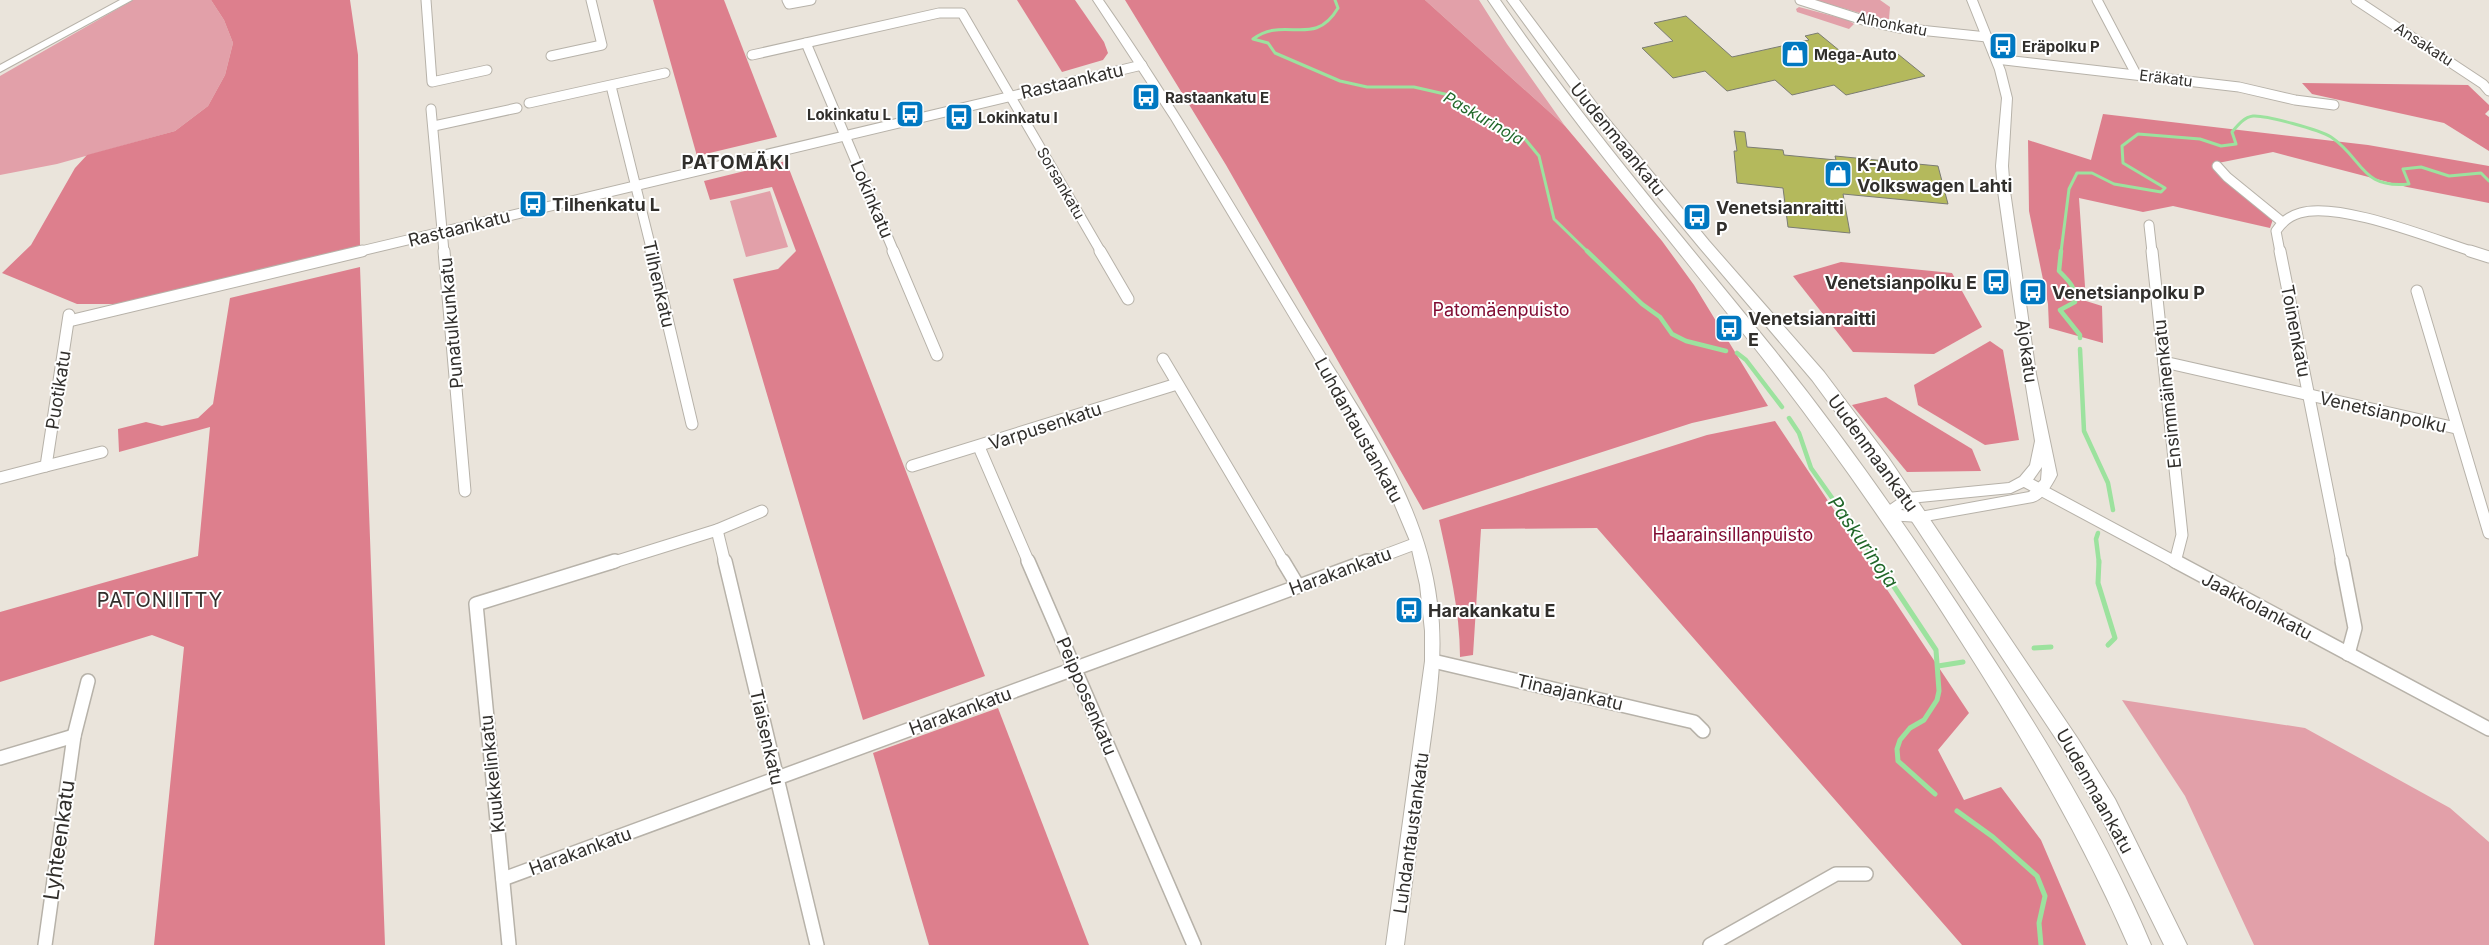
<svg xmlns="http://www.w3.org/2000/svg" width="2489" height="945" viewBox="0 0 2489 945" font-family="Inter,sans-serif">
	<style>
		.green { fill: #e2a0a9 }
		.forest { fill: #dd7f8d }
		.lines { fill: none; stroke-linecap: round; stroke-linejoin: round }
		.stream-far2 { stroke: #9ce29e; stroke-width: 3 }
		.stream-far1 { stroke: #9ce29e; stroke-width: 4.5 }
		.stream { stroke: #9ce29e; stroke-width: 5 }
		.building { fill: #b4b95c; stroke: #7b7c73 }
		.minor-far2-casing { stroke: #b7b2a9; stroke-width: 11 }
		.minor-far1-casing { stroke: #b7b2a9; stroke-width: 13 }
		.minor-casing { stroke: #b7b2a9; stroke-width: 16 }
		.tertiary-casing { stroke: #b7b2a9; stroke-width: 2 }
		.primary-casing { stroke: #b7b2a9; stroke-width: 2 }
		.minor-far2 { stroke: #fff; stroke-width: 9 }
		.minor-far1 { stroke: #fff; stroke-width: 11 }
		.minor { stroke: #fff; stroke-width: 13 }
		.tertiary { fill: #fff; fill-rule: evenodd }
		.primary { fill: #fff; fill-rule: evenodd }
		.labels { text-anchor: middle; dominant-baseline: central; stroke-width: 4; stroke-linejoin: round; paint-order: stroke }
		.far-street-label { font-size: 15px; fill: #312f2c; stroke: #fff }
		.far-poi-label { font-size: 15px; font-weight: bold; fill: #312f2c; stroke: #fff; text-anchor: start }
		.far-water-label { font-size: 16px; font-style: italic; fill: #216729; stroke: #fff }
		.street-label { font-size: 18px; fill: #312f2c; stroke: #fff }
		.poi-label { font-size: 18px; font-weight: bold; fill: #312f2c; stroke: #fff; text-anchor: start }
		.park-label { font-size: 18px; fill: #7f0a31; stroke: #fff }
		.far-district-label { font-size: 19px; font-weight: bold; letter-spacing: 1px; fill: #312f2c; stroke: #fff }
		.water-label { font-size: 19px; font-style: italic; fill: #216729; stroke: #fff }
		.quarter-label { font-size: 20px; letter-spacing: 1px; fill: #312f2c; stroke: #fff }
		.near-street-label { font-size: 21px; fill: #312f2c; stroke: #fff }
	</style>
	<rect width="100%" height="100%" fill="#eae4db"/>
	<g class="green">
		<polygon points="133,0 211,0 224,20 233,43 225,75 208,106 175,131 57,164 0,175 0,76"/>
		<polygon points="1425,0 1479,0 1507,44 1565,126"/>
		<polygon points="1814,0 1880,0 1890,7 1889,19 1881,19"/>
		<polygon points="1799,7 1848,20 1854,24 1849,29 1797,12 1796,9"/>
		<polygon points="770,191 788,247 746,257 730,201"/>
		<polygon points="2122,700 2305,728 2450,808 2489,842 2489,945 2254,945 2185,796"/>
	</g>
	<g class="forest">
		<polygon points="211,0 350,0 358,55 360,247 117,304 77,304 2,273 31,245 75,168 87,155 175,131 208,106 225,75 233,43 224,20"/>
		<polygon points="653,0 724,0 777,137 697,156"/>
		<polygon points="1017,0 1075,0 1104,42 1108,53 1103,60 1062,72"/>
		<polygon points="1125,0 1425,0 1565,126 1662,241 1694,285 1768,406 1692,423 1423,510 1226,165"/>
		<polygon points="2302,83 2468,85 2489,105 2489,110 2485,114 2489,117 2489,151 2444,123 2312,94"/>
		<polygon points="2103,114 2368,145 2489,166 2489,203 2407,187 2273,152 2213,164 2276,210 2270,228 2173,206 2143,212 2079,198 2086,301 2102,306 2103,343 2049,328 2048,304 2029,211 2028,140 2091,160"/>
		<polygon points="786,161 985,676 863,720 733,279 778,269 796,251 772,187 710,200 704,181"/>
		<polygon points="1841,262 1952,273 1982,327 1934,354 1853,352 1793,276"/>
		<polygon points="360,267 385,945 154,945 184,647 152,635 0,682 0,612 198,556 210,427 119,452 118,429 146,422 162,426 198,418 213,404 230,298"/>
		<polygon points="1990,341 2003,350 2019,440 1985,445 1918,405 1914,385"/>
		<polygon points="1886,397 1972,449 1981,471 1907,472 1852,405"/>
		<path d="M1775,421L1969,713L1938,750L1964,800L2001,787L2041,840L2086,945H1962L1597,528L1481,529L1473,655L1460,657C1460,610 1449,566 1439,520L1707,435Z"/>
		<polygon points="998,708 1089,945 929,945 873,753"/>
	</g>
	<g class="lines">
		<g class="stream-far2">
			<path d="M1335,0L1338,8C1314,49 1285,15 1253,39L1268,43L1275,53L1340,81L1367,87H1414L1449,95L1467,105L1490,123L1525,139L1539,156L1554,219L1588,252"/>
			<path d="M2061,252L2069,189L2077,173H2092L2114,184L2161,192L2165,188L2123,163L2122,146L2138,134L2200,139L2221,146L2236,144L2232,132C2237,126 2244,117 2253,116C2266,115 2320,130 2331,137C2364,159 2360,189 2409,184L2403,169L2421,167L2449,176L2481,173L2489,181"/>
		</g>
		<g class="stream-far1">
			<polyline points="1587,251 1642,304 1660,317 1672,334 1686,341 1726,351"/>
			<path d="M2061,251L2059,271C2068,280 2077,288 2075,302L2060,310L2080,335V338"/>
			<polyline points="2080,349 2084,431 2108,483 2113,510"/>
			<polyline points="1737,353 1746,360 1782,407"/>
			<polyline points="1789,418 1799,433 1811,468 1878,563"/>
			<polyline points="2098,533 2096,539 2099,563"/>
		</g>
		<g class="stream">
			<polyline points="1877,561 1936,650 1939,691 1937,700 1924,720 1910,728 1900,740 1897,749 1898,761 1935,794"/>
			<polyline points="2099,561 2098,583 2115,638 2108,645"/>
			<polyline points="2034,648 2051,647"/>
			<polyline points="1938,666 1963,662"/>
			<polyline points="1957,811 1993,837 2037,876 2045,896 2039,923 2041,945"/>
		</g>
	</g>
	<g class="building">
		<polygon points="1686,16 1732,57 1809,40 1805,36 1818,33 1851,60 1893,50 1925,76 1846,95 1834,85 1792,95 1775,80 1727,91 1705,71 1673,78 1642,48 1673,41 1654,23"/>
		<polygon points="1734,131 1745,132 1747,147 1783,150 1784,155 1836,160 1835,156 1938,166 1948,204 1843,194 1850,233 1788,227 1783,188 1737,183 1734,151 1737,151"/>
	</g>
	<g class="lines">
		<defs>
			<g id="minor-far2">
				<polyline points="426,0 432,82 487,70"/>
				<polyline points="787,0 789,4 811,0"/>
				<polyline points="1800,0 1863,20 1900,28 1987,37"/>
				<polyline points="2097,0 2136,74"/>
				<polyline points="2356,0 2483,84 2489,91"/>
				<polyline points="806,43 894,252"/>
				<polyline points="752,55 939,13 962,13 1101,252"/>
				<polyline points="551,56 602,45 591,0"/>
				<polyline points="1996,59 2239,87 2295,100 2334,105"/>
				<polyline points="611,86 652,252"/>
				<polyline points="529,103 665,73"/>
				<polyline points="431,109 444,252"/>
				<polyline points="434,126 517,108"/>
				<polyline points="2217,166 2227,177 2281,221"/>
				<polyline points="2149,225 2152,252"/>
				<polyline points="357,252 1142,65"/>
				<path d="M2280,252L2276,231C2282,222 2289,216 2300,213C2339,201 2432,239 2474,252"/>
			</g>
			<g id="minor-far1">
				<polyline points="444,251 465,491"/>
				<polyline points="651,251 692,424"/>
				<polyline points="893,251 937,355"/>
				<polyline points="1100,251 1128,299"/>
				<polyline points="2152,251 2182,535 2175,562"/>
				<polyline points="2280,251 2342,563"/>
				<polyline points="2470,251 2489,257"/>
				<polyline points="2417,291 2489,533"/>
				<polyline points="69,321 362,251"/>
				<polyline points="1163,359 1284,563"/>
				<polyline points="2164,362 2456,428"/>
				<polyline points="979,447 1029,563"/>
				<polyline points="46,466 102,452"/>
				<polyline points="912,466 1177,384"/>
				<polyline points="0,478 46,466 69,315"/>
				<polyline points="2026,482 2177,563"/>
				<polyline points="717,530 725,563"/>
				<polyline points="611,563 717,530 762,511"/>
				<polyline points="1364,563 1417,543"/>
			</g>
			<g id="minor">
				<polyline points="725,561 817,945"/>
				<polyline points="1028,561 1194,945"/>
				<polyline points="1283,561 1298,586"/>
				<polyline points="2175,561 2489,729"/>
				<polyline points="2342,561 2355,628 2348,654"/>
				<polyline points="1433,661 1694,722 1703,731"/>
				<polyline points="0,758 74,736"/>
				<polyline points="503,879 1367,561"/>
				<polyline points="45,945 74,736 88,681"/>
				<polyline points="509,945 476,604 615,561"/>
				<polyline points="1710,945 1836,874 1866,874"/>
			</g>
			<g id="tertiary">
				<polygon points="120,0 132,0 0,72 0,65"/>
				<path d="M1093,0H1103C1173,100 1234,205 1297,309C1352,401 1424,493 1437,603C1444,657 1435,706 1428,759C1420,821 1412,883 1404,945H1386L1425,661V631L1420,585L1410,541L1386,484L1358,431L1171,119Z"/>
				<path d="M1967,0H1977L2005,70L2012,98L2008,166L2010,191L2036,374L2057,475C2052,485 2044,499 2033,502L1920,522L1886,520L1881,519L1879,515L1881,511L1907,493L2009,483L2020,477L2030,465L2035,441L2024,374L1998,191L1996,166L2002,98L1995,70ZM2042,467L2041,480L2029,492L1920,512L1901,510L1910,503L2011,493L2030,484Z"/>
			</g>
			<g id="primary">
				<path d="M1488,0H1500C1583,121 1679,232 1771,346C1846,439 1914,537 1979,637C2044,736 2106,837 2151,945H2128C2082,839 2024,740 1962,643C1899,544 1833,448 1761,356C1669,238 1572,124 1488,0Z"/>
				<polygon points="1507,0 1519,0 1606,116 1709,241 1824,372 1888,457 2078,739 2115,799 2187,945 2164,945 2099,813 2064,751 1876,467 1812,380 1699,247 1596,122"/>
			</g>
		</defs>
		<use href="#minor-far2" class="minor-far2-casing"/>
		<use href="#minor-far1" class="minor-far1-casing"/>
		<use href="#minor" class="minor-casing"/>
		<use href="#tertiary" class="tertiary-casing"/>
		<use href="#primary" class="primary-casing"/>
		<use href="#minor-far2" class="minor-far2"/>
		<use href="#minor-far1" class="minor-far1"/>
		<use href="#minor" class="minor"/>
		<use href="#tertiary" class="tertiary"/>
		<use href="#primary" class="primary"/>
	</g>
	<defs>
		<symbol id="bus-square" viewBox="-11 -11 22 22"><rect x="-9" y="-9" width="18" height="18" rx="4" fill="#0078c1" stroke="#fff"/><path d="M-5-6H5V4H4V6H2V4H-2V6H-4V4H-5ZM-3.5-4V0h7V-4ZM-3.5 1.2v1.5H-2V1.2ZM2 1.2v1.5H3.5V1.2Z" fill="#fff"/></symbol>
		<symbol id="shop-square" viewBox="-11 -11 22 22"><rect x="-9" y="-9" width="18" height="18" rx="4" fill="#0078c1" stroke="#fff"/><path d="M-5-2.5h2.3a2.7 3.5 0 0 1 5.4 0H5L5.5 6h-11ZM-1.5-2.5h3a1.5 2.3 0 0 0-3 0Z" fill="#fff"/></symbol>
	</defs>
	<g fill-rule="evenodd">
		<use href="#bus-square" x="1987" y="30" width="32" height="32"/>
		<use href="#shop-square" x="1779" y="38" width="32" height="32"/>
		<use href="#bus-square" x="1130" y="81" width="32" height="32"/>
		<use href="#bus-square" x="894" y="98" width="32" height="32"/>
		<use href="#bus-square" x="943" y="101" width="32" height="32"/>
		<use href="#shop-square" x="1822" y="158" width="32" height="32"/>
		<use href="#bus-square" x="517" y="188" width="32" height="32"/>
		<use href="#bus-square" x="1681" y="201" width="32" height="32"/>
		<use href="#bus-square" x="1980" y="266" width="32" height="32"/>
		<use href="#bus-square" x="2017" y="276" width="32" height="32"/>
		<use href="#bus-square" x="1713" y="312" width="32" height="32"/>
		<use href="#bus-square" x="1393" y="594" width="32" height="32"/>
	</g>
	<g class="labels">
		<g class="far-street-label">
			<text transform="translate(1892 24) rotate(11)">Alhonkatu</text>
			<text transform="translate(2424 44) rotate(33)">Ansakatu</text>
			<text transform="translate(2166 78) rotate(7)">Eräkatu</text>
			<text transform="translate(1061 183) rotate(60)">Sorsankatu</text>
		</g>
		<g class="far-poi-label">
			<text x="2022" y="46">Eräpolku P</text>
			<text x="1814" y="54">Mega-Auto</text>
			<text x="1165" y="97">Rastaankatu E</text>
			<text x="891" y="114" text-anchor="end">Lokinkatu L</text>
			<text x="978" y="117">Lokinkatu I</text>
		</g>
		<g class="far-water-label">
			<text transform="translate(1484 118) rotate(30)">Paskurinoja</text>
		</g>
		<g class="street-label">
			<text transform="translate(1072 81) rotate(-13)">Rastaankatu</text>
			<text transform="translate(1618 139) rotate(51)">Uudenmaankatu</text>
			<text transform="translate(872 199) rotate(67)">Lokinkatu</text>
			<text transform="translate(459 228) rotate(-14)">Rastaankatu</text>
			<text transform="translate(659 284) rotate(77)">Tilhenkatu</text>
			<text transform="translate(451 323) rotate(-95)">Punatulkunkatu</text>
			<text transform="translate(2296 331) rotate(79)">Toinenkatu</text>
			<text transform="translate(2027 351) rotate(82)">Ajokatu</text>
			<text transform="translate(58 390) rotate(-81)">Puotikatu</text>
			<text transform="translate(2167 394) rotate(-96)">Ensimmäinenkatu</text>
			<text transform="translate(2383 412) rotate(13)">Venetsianpolku</text>
			<text transform="translate(1045 426) rotate(-18)">Varpusenkatu</text>
			<text transform="translate(1359 430) rotate(61)">Luhdantaustankatu</text>
			<text transform="translate(1873 453) rotate(54)">Uudenmaankatu</text>
			<text transform="translate(1340 571) rotate(-20)">Harakankatu</text>
			<text transform="translate(2257 606) rotate(28)">Jaakkolankatu</text>
			<text transform="translate(1570 692) rotate(13)">Tinaajankatu</text>
			<text transform="translate(1087 696) rotate(67)">Peipposenkatu</text>
			<text transform="translate(960 711) rotate(-20)">Harakankatu</text>
			<text transform="translate(767 737) rotate(77)">Tiaisenkatu</text>
			<text transform="translate(492 774) rotate(-96)">Kuukkelinkatu</text>
			<text transform="translate(2095 791) rotate(61)">Uudenmaankatu</text>
			<text transform="translate(1411 833) rotate(-82)">Luhdantaustankatu</text>
			<text transform="translate(580 851) rotate(-20)">Harakankatu</text>
		</g>
		<g class="poi-label">
			<text x="1857" y="164">K-Auto<tspan x="1857" dy="21">Volkswagen Lahti</tspan></text>
			<text x="552" y="204">Tilhenkatu L</text>
			<text x="1716" y="207">Venetsianraitti<tspan x="1716" dy="21">P</tspan></text>
			<text x="1977" y="282" text-anchor="end">Venetsianpolku E</text>
			<text x="2052" y="292">Venetsianpolku P</text>
			<text x="1748" y="318">Venetsianraitti<tspan x="1748" dy="21">E</tspan></text>
			<text x="1428" y="610">Harakankatu E</text>
		</g>
		<g class="park-label">
			<text x="1501" y="309">Patomäenpuisto</text>
			<text x="1733" y="534">Haarainsillanpuisto</text>
		</g>
		<g class="far-district-label">
			<text x="736" y="162">PATOMÄKI</text>
		</g>
		<g class="water-label">
			<text transform="translate(1863 542) rotate(55)">Paskurinoja</text>
		</g>
		<g class="quarter-label">
			<text x="160" y="600">PATONIITTY</text>
		</g>
		<g class="near-street-label">
			<text transform="translate(59 840) rotate(-82)">Lyhteenkatu</text>
		</g>
	</g>
</svg>
